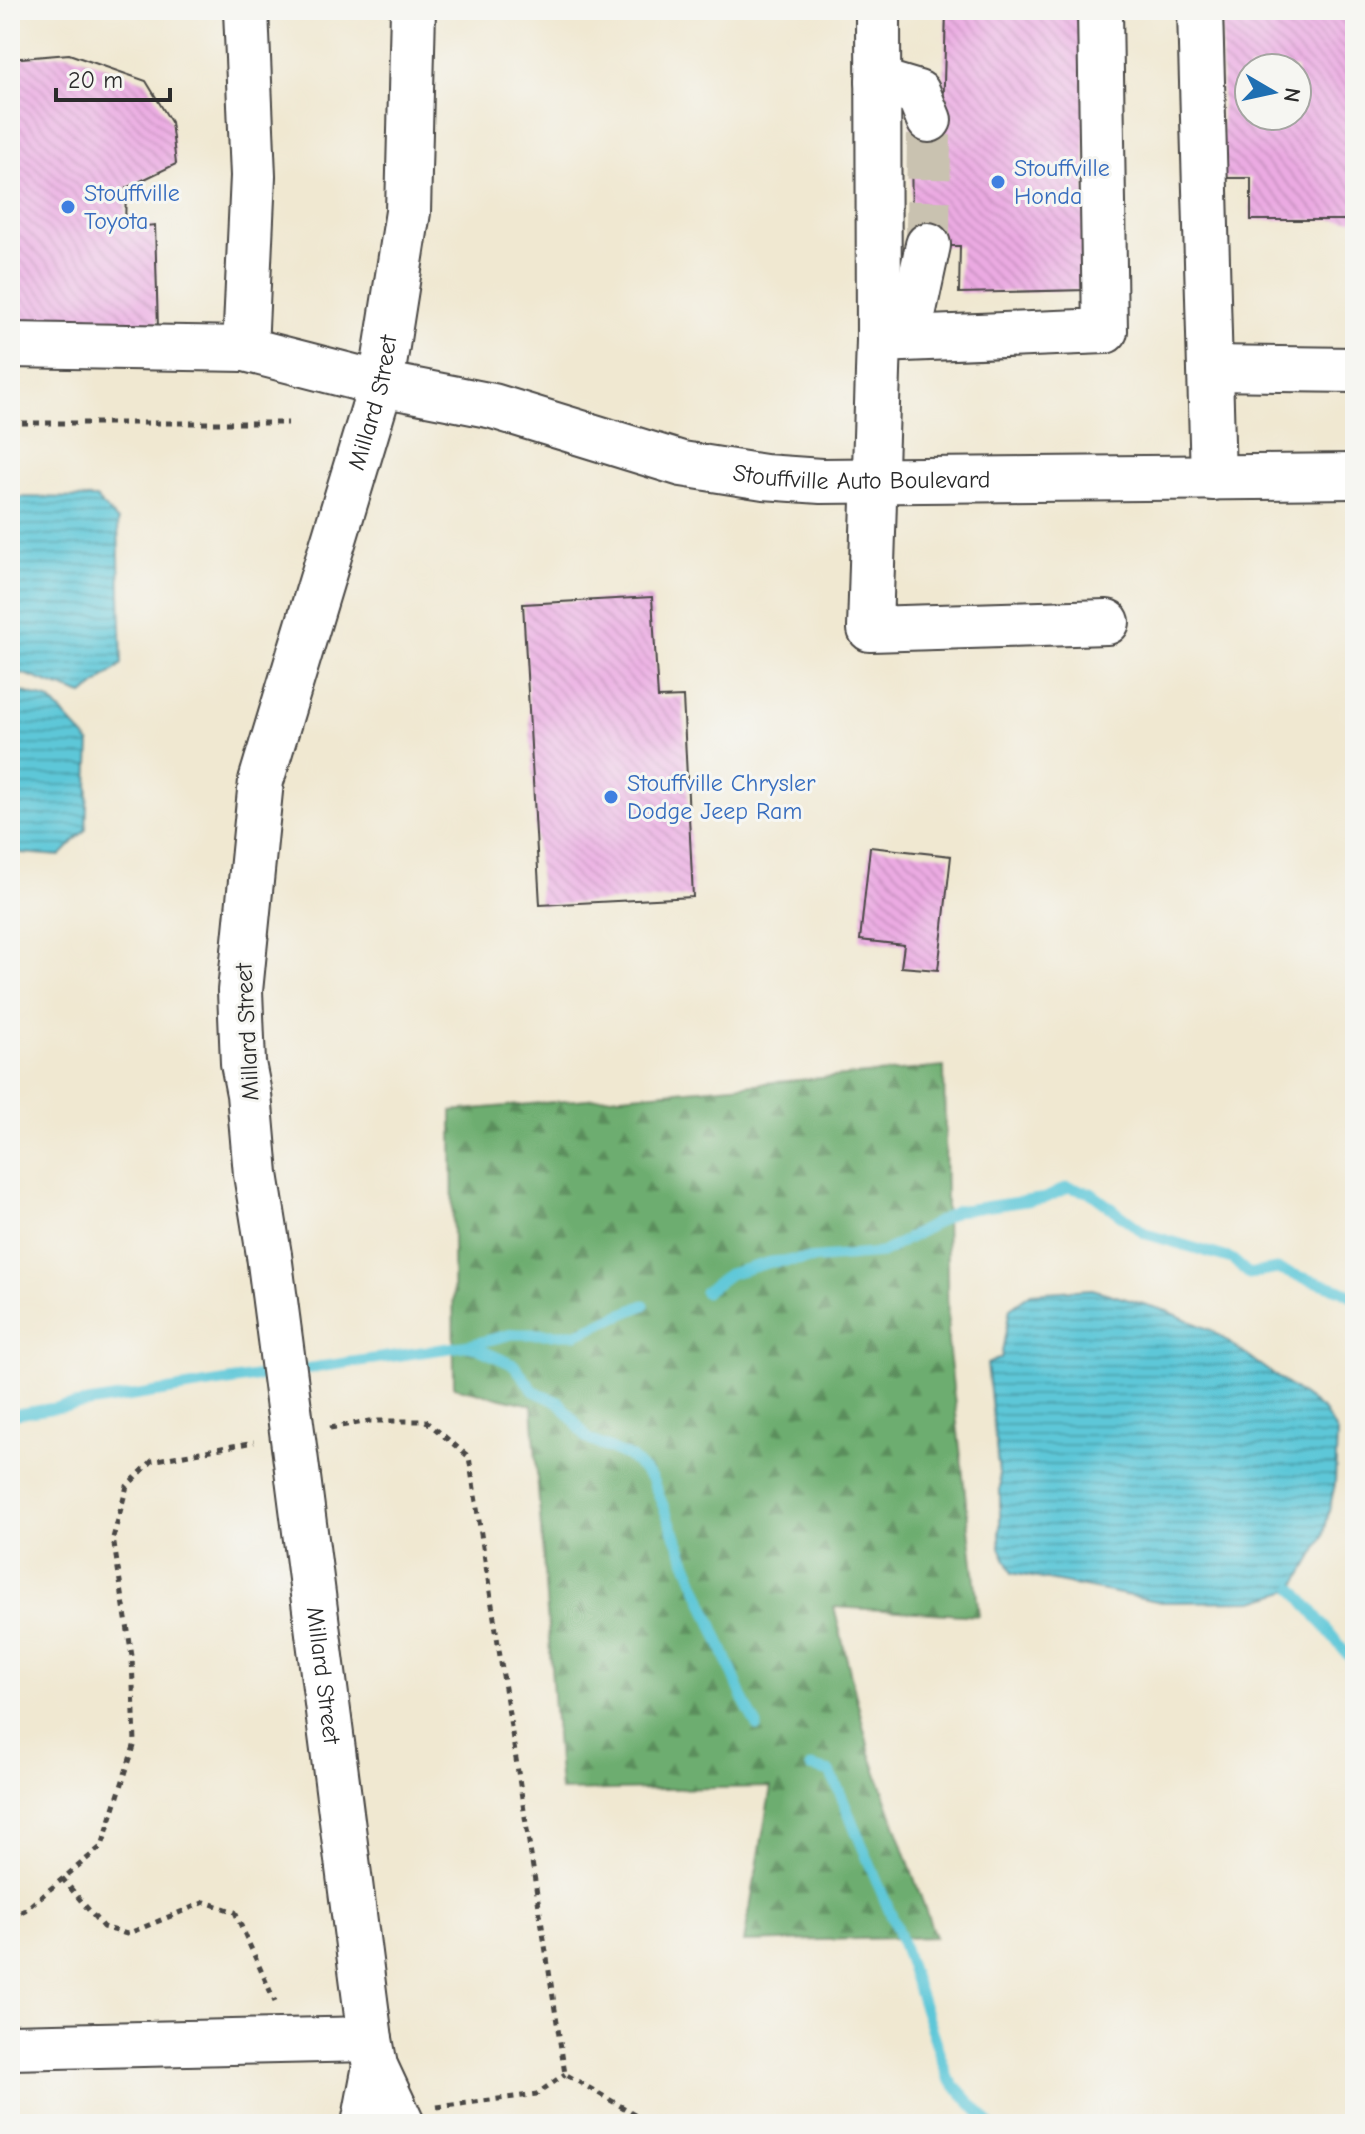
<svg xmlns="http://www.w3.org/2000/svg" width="1365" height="2134" viewBox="0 0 1365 2134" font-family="'Comic Neue',sans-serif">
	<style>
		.forest { fill: url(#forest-firs); stroke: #4c6c4d; stroke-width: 2 }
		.water { fill: url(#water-rules); stroke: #447982; stroke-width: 2 }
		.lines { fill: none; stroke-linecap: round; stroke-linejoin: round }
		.stream { stroke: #5dc7d8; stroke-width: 11 }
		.building { fill: url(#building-back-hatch); fill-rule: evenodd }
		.minor-tunnel { stroke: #c9c2b0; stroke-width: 44; stroke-dasharray: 44 22; stroke-linecap: butt }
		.minor-casing { stroke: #494744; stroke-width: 48 }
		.path { stroke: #494744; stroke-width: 5; stroke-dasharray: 6 6; stroke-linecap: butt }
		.minor { stroke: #fff; stroke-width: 44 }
		.minor-bridge-casing { stroke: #494744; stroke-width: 48; stroke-linecap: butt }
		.minor-bridge { stroke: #fff; stroke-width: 44 }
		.shop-dot { fill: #3f7fe0; stroke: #f6f6f2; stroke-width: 3 }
		.labels { text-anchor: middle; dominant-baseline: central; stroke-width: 6; stroke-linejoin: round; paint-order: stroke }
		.shop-label { font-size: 24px; fill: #366cbe; stroke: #f6f6f2; text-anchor: start }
		.street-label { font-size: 24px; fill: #2b2b2b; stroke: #f6f6f2 }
	</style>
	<defs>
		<pattern id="forest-firs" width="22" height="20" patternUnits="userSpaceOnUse" patternTransform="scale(2)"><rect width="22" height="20" fill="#6dad6f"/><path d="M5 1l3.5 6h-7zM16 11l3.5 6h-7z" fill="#5a8d5b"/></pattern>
		<pattern id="water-rules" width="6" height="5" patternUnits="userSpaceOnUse" patternTransform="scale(2)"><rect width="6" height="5" fill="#5dc7d8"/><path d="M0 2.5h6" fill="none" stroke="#4da2af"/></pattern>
		<pattern id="building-back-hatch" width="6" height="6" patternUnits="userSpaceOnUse" patternTransform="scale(2)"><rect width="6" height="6" fill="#ebaae2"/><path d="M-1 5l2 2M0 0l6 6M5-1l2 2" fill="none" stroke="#ca92c2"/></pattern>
	</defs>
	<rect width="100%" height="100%" fill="#f6f6f2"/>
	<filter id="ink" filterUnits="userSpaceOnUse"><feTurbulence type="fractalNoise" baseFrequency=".0125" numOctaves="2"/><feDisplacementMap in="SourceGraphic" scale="16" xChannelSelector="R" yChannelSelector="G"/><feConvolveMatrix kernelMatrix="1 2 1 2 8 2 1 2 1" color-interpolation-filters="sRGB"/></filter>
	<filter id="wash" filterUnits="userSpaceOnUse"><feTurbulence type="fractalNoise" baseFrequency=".006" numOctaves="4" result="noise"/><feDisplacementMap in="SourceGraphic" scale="32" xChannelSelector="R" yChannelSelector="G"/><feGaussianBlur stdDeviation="1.8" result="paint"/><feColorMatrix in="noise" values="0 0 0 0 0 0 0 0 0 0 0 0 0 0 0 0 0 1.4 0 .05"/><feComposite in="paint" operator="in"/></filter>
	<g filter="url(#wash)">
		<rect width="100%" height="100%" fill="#f0e8d1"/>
		<polygon class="forest" points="944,1067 948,1343 979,1616 834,1607 870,1753 935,1937 744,1942 771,1787 560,1791 532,1405 454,1387 452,1111"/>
		<g class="water">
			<polygon points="10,497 96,498 118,521 122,664 83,695 10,669"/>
			<polygon points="10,688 50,700 90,743 86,829 60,856 10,852"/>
			<polygon points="1092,1289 1167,1311 1213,1331 1324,1411 1337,1433 1335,1484 1323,1538 1294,1589 1254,1601 1162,1602 1012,1573 1000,1547 1000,1483 987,1364 1001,1358 1010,1308 1031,1293"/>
		</g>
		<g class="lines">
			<g class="stream">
				<polyline points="705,1292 729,1274 771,1262 882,1253 957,1211 1046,1198 1068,1187 1091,1193 1146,1234 1232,1259 1249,1274 1277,1269 1341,1290 1355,1298"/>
				<polyline points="470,1345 514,1365 534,1391 560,1403 588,1439 631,1458 652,1479 745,1703 757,1726"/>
				<polyline points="291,1371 470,1345 512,1334 576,1334 644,1305"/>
				<polyline points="10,1415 274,1374"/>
				<polyline points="1294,1589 1355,1664"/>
				<polyline points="811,1767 830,1772 840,1793 897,1929 948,2078 990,2124"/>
			</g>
		</g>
		<g id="blocks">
			<g class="building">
				<polygon points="946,10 1083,10 1087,290 959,293 960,246 912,246 911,119 943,120"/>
				<path d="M1222,10H1351V68H1355V220H1251V178H1222ZM1249,68H1297V116H1249Z"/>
				<polygon points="69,54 146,81 171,122 176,164 126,188 125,228 155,225 158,329 10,327 10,59"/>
				<polygon points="652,597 658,698 683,697 693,897 540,905 523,604"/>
				<polygon points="870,847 951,856 938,970 901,967 904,945 860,940"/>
			</g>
		</g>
	</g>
	<g filter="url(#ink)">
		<use href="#blocks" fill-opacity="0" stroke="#494744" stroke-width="2"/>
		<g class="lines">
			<polyline class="minor-tunnel" points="928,245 929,120"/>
			<defs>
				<g id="minor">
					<polyline points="878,10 879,340 870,629 1107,622"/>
					<polyline points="1200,10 1213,478"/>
					<polyline points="878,81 918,93 929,120"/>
					<polyline points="908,338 928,245"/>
					<polyline points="879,340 1105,331 1100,10"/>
					<path id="s1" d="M10,345L245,349L381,384L493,406L682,464L764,477L821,481L1355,476"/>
					<polyline points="245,349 253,176 246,10"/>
					<polyline points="1210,368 1355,370"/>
					<path id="s2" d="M269,1255L256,1174L249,1094L243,1063L240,991L261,781L381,384L408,212L413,10"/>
					<path id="s3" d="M298,1477L370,2039L375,2066L402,2124"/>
					<polyline points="10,2047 370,2039"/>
					<polyline points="364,2124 375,2066"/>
				</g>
			</defs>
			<use href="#minor" class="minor-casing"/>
			<g class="path">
				<polyline points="10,423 288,423"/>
				<polyline points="330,1428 369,1421 426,1421 469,1457 565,2074 652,2124"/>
				<polyline points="62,1878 103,1927 127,1934 205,1902 235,1912 275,2002"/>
				<polyline points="10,1917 25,1910 102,1846 135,1743 132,1656 113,1538 127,1486 152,1461 254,1442"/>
				<polyline points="437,2107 537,2094 565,2074"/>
			</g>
			<use href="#minor" class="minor"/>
			<defs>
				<polyline id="minor-bridge" points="269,1255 298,1477"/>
			</defs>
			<use href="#minor-bridge" class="minor-bridge-casing"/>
			<use href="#minor-bridge" class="minor-bridge"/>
		</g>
	</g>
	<g class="shop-dot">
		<circle cx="998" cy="182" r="8"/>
		<circle cx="68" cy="207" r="8"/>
		<circle cx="611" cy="797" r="8"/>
	</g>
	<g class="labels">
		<g class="shop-label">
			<text x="1014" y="168">Stouffville<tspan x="1014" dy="28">Honda</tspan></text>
			<text x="84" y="193">Stouffville<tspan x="84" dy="28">Toyota</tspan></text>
			<text x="627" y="783">Stouffville Chrysler<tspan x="627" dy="28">Dodge Jeep Ram</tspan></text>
		</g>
		<g class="street-label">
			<text stroke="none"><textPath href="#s2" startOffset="872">Millard Street</textPath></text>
			<text stroke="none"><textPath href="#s1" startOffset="868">Stouffville Auto Boulevard</textPath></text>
			<text transform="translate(247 1032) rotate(-93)">Millard Street</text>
			<text stroke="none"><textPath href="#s3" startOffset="200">Millard Street</textPath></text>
		</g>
	</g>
	<rect width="1365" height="2134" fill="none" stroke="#f6f6f2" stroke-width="40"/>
	<g transform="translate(1273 92) rotate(99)"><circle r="38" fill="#f6f6f2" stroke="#a5a5a2" stroke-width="2"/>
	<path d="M0-6L14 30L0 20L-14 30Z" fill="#1f6fb2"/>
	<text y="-12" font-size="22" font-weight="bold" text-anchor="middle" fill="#2b2b2b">N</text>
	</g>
	<path d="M56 88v12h114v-12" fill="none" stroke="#2b2b2b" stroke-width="4"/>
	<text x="68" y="88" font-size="24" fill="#2b2b2b" stroke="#f6f6f2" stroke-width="6" paint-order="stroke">20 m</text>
</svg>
